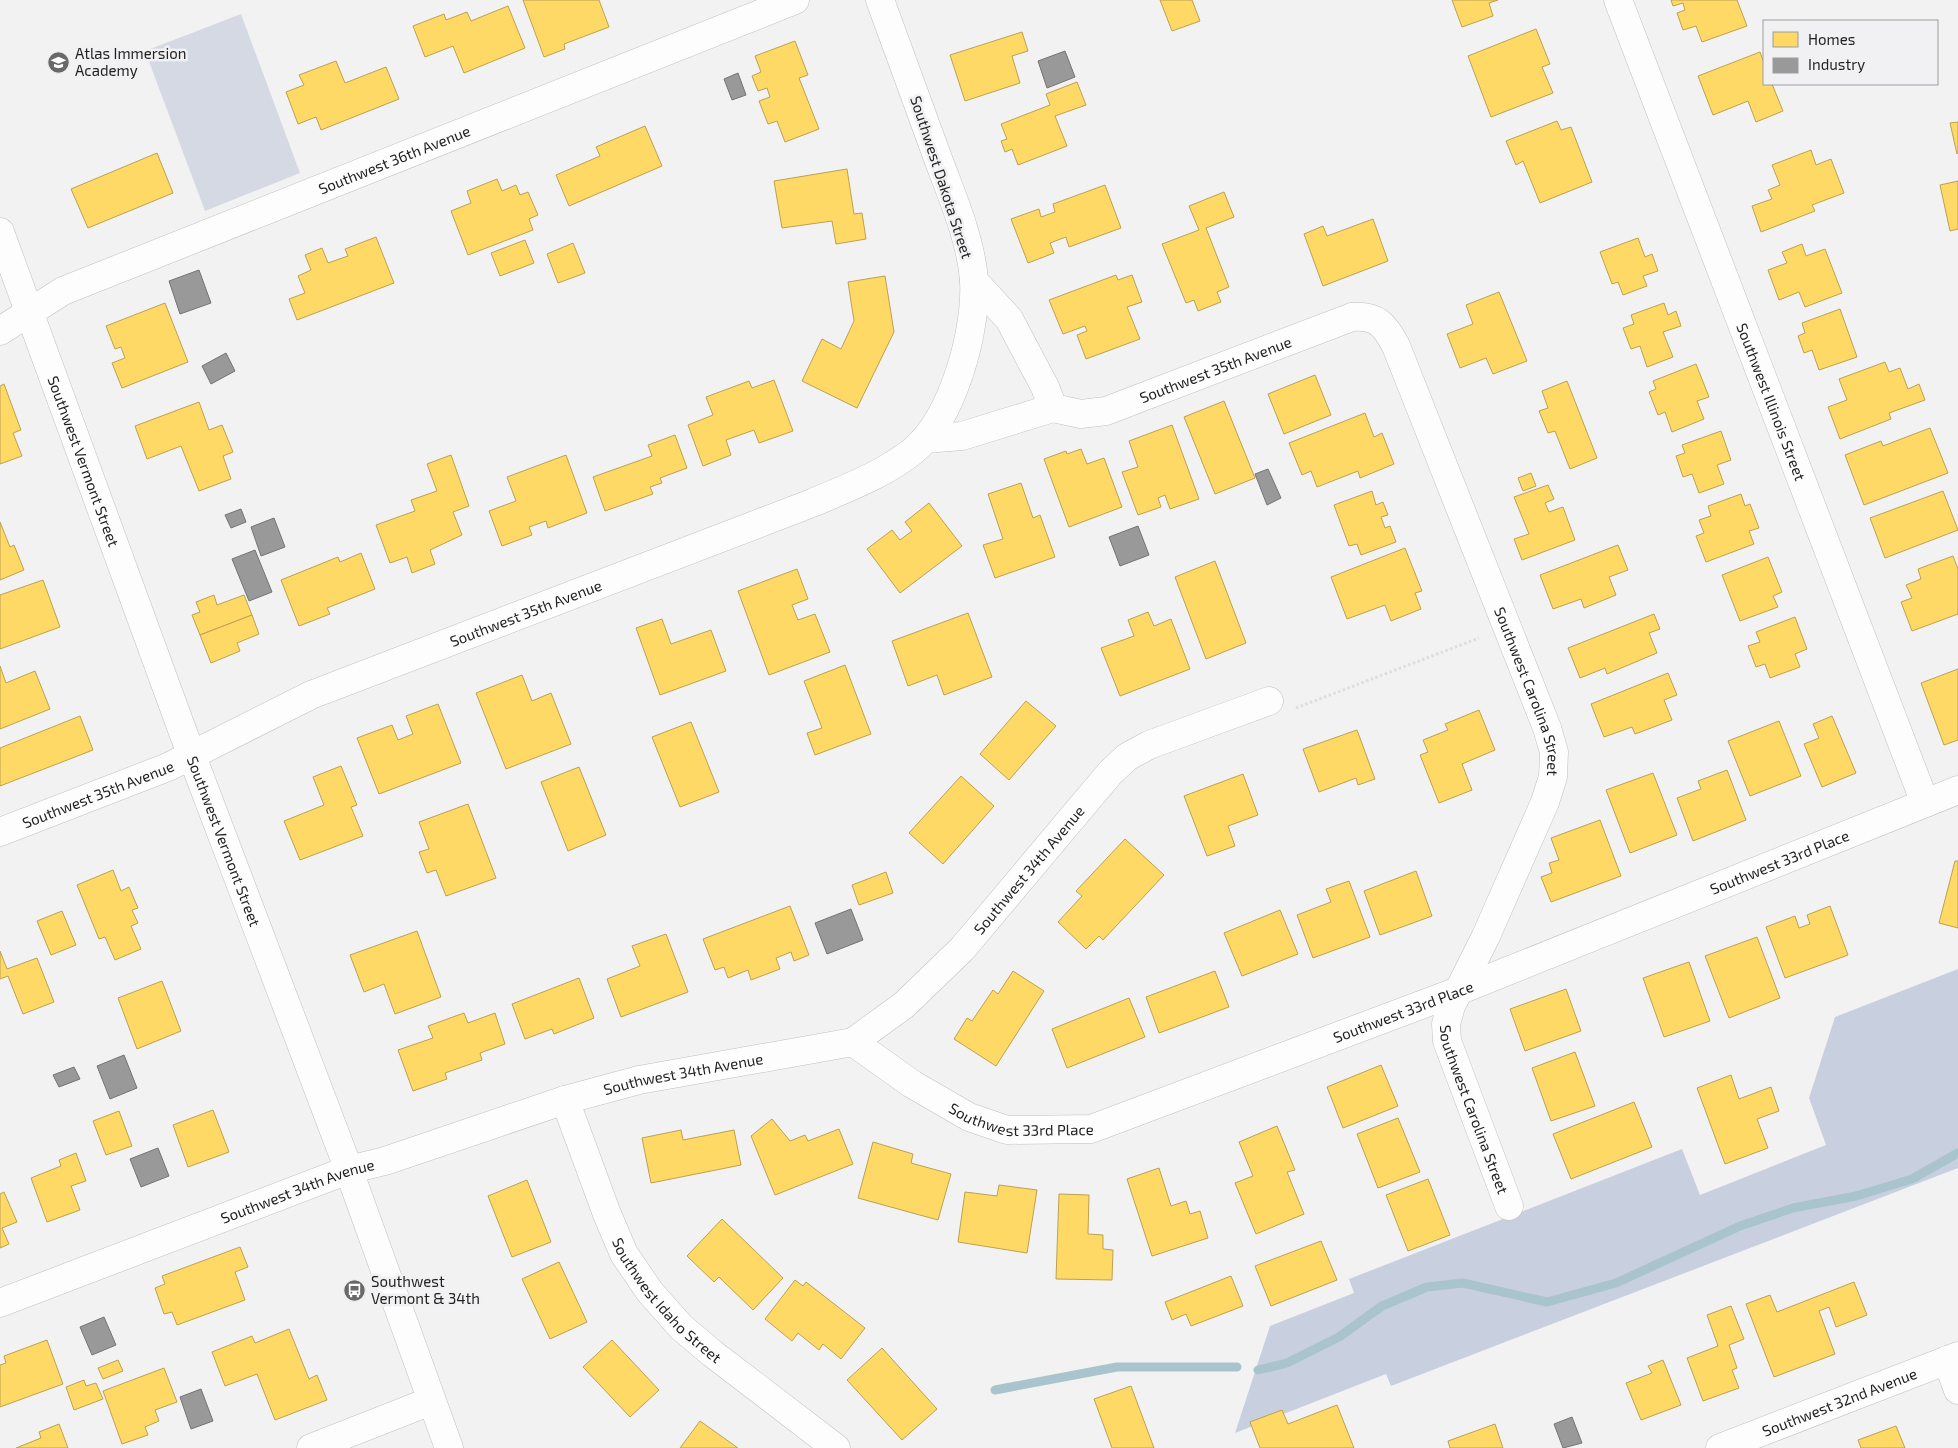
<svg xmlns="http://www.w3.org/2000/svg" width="1958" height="1448" viewBox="0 0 1958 1448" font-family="'Exo 2',sans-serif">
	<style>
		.green { fill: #d5d9e4 }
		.forest { fill: #c8cfdf }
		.homes { fill: #ffd966; stroke: #bca151 }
		.industry { fill: #999; stroke: #747474 }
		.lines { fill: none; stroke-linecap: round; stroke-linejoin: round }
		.stream { stroke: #a9c4cd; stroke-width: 9 }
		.minor-casing { stroke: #c0c0c0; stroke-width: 29 }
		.tertiary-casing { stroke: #c0c0c0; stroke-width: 29 }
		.secondary-casing { stroke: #c0c0c0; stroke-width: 29 }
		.path { stroke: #dedede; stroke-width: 3; stroke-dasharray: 2.5 2.5; stroke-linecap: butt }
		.minor { stroke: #fdfdfd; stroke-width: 28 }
		.tertiary { stroke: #fdfdfd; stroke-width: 28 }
		.secondary { stroke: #fdfdfd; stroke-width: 28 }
		.labels { text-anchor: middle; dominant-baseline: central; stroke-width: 5; stroke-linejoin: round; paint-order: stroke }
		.poi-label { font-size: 15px; fill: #1f1f1f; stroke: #f1f1f3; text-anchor: start }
		.street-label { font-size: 15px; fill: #1f1f1f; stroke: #f1f1f3 }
	</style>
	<rect width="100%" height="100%" fill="#f2f2f2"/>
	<polygon class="green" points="241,14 300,173 205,211 145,51"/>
	<polygon class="forest" points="1958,969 1958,1168 1391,1386 1386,1374 1235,1433 1270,1326 1354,1293 1349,1279 1682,1149 1700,1195 1826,1145 1809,1098 1835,1017"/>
	<g class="homes">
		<polygon points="523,0 599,0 609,27 564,44 565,49 544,57"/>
		<polygon points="1160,0 1192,0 1200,21 1172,31"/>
		<polygon points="1452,0 1498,0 1489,3 1493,16 1462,27"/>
		<polygon points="1671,0 1737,0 1747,26 1702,42 1696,26 1683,30 1677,13 1685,10 1683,3 1673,6"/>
		<polygon points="508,6 525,48 464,73 453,46 425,57 413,26 444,14 446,20 467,12 471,21"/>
		<polygon points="1536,29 1550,64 1542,67 1553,93 1491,117 1468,56"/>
		<polygon points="1022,32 1028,51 1012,56 1020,83 965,101 950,55"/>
		<polygon points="795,41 808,75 799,78 819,129 785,142 777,121 768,124 759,101 770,97 767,88 758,91 752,76 761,72 755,56"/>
		<polygon points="1760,52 1764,63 1764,84 1772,84 1783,111 1756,122 1748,101 1713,115 1698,76"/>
		<polygon points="336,61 345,83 386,67 399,99 321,130 316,117 298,124 286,92 304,85 299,75"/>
		<polygon points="1077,82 1086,105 1055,116 1067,146 1018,165 1012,149 1005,152 1001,141 1007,139 1001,124 1050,105 1046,94"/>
		<polygon points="1557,121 1561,130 1571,127 1592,182 1540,203 1523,161 1516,165 1506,141"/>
		<polygon points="1958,122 1958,153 1957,154 1950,123"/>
		<polygon points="645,126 662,166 569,206 556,175 600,156 596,147"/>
		<polygon points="1811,150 1816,165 1831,159 1844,193 1812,205 1815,211 1761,232 1752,206 1772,199 1768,190 1780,185 1772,165"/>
		<polygon points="157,153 173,193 88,228 71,189"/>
		<polygon points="847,169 854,214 862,213 866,239 836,244 832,221 782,228 774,181"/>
		<polygon points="497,179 502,191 516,185 520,195 528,192 538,215 529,219 533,230 468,255 451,211 471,203 467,191"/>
		<polygon points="1958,181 1958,229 1950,231 1940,185"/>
		<polygon points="1105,185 1121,228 1069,247 1066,237 1050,243 1054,253 1028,263 1011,219 1039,209 1041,217 1055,212 1053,204"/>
		<polygon points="1224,192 1234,217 1206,228 1229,287 1217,292 1221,302 1198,311 1194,300 1186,303 1162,244 1199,230 1189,206"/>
		<polygon points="1373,219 1388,261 1323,286 1304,234 1323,226 1327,236"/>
		<polygon points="376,237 394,283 297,320 289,299 305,293 298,276 311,270 305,255 322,248 328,263 348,256 345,249"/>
		<polygon points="1638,238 1645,257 1652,254 1658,271 1643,276 1647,286 1623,295 1618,282 1612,284 1600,252"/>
		<polygon points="525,240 534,263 500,276 491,253"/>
		<polygon points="573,243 585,273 558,283 547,254"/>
		<polygon points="1802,244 1806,256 1825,249 1842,293 1805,307 1799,292 1779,300 1768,270 1787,263 1782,252"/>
		<polygon points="1116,275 1118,280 1132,275 1142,302 1127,307 1140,339 1086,359 1077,335 1087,331 1085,326 1063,334 1049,300"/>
		<polygon points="885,276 894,332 857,408 802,381 822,339 841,349 854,321 848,282"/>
		<polygon points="1499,292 1527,361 1493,374 1486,358 1460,368 1447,334 1473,324 1466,305"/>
		<polygon points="165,303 188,362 122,388 112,363 125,358 121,347 115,349 106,326"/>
		<polygon points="1664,303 1668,315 1676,311 1681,326 1663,332 1673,357 1647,367 1640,346 1631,349 1623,328 1634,324 1631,315"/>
		<polygon points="1840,309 1857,357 1819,370 1812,350 1804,353 1798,336 1805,333 1802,323"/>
		<polygon points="1885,362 1889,372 1900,368 1908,389 1919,384 1925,400 1889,413 1891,419 1840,439 1828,407 1847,400 1839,379"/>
		<polygon points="1696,364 1709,397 1697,401 1704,419 1672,432 1665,412 1658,415 1649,392 1656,389 1653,381"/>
		<polygon points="1315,375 1331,415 1284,434 1268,394"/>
		<polygon points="774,380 793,431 759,443 754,430 726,440 731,455 703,466 688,425 713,415 706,397 749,381 752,388"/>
		<polygon points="1567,381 1597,458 1570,469 1555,431 1548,433 1539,411 1548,408 1542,391"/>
		<polygon points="4,384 21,430 13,433 22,456 0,464 0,386"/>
		<polygon points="1224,401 1255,478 1215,494 1184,417"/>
		<polygon points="199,402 209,430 222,425 233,452 223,456 231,479 199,491 181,446 147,459 135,426"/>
		<polygon points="1365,413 1374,437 1382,433 1394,464 1360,478 1358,471 1317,487 1311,471 1302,475 1289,443"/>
		<polygon points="1172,425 1199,499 1170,509 1165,495 1158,498 1161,507 1138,515 1122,472 1138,467 1129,441"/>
		<polygon points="1930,428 1948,473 1864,505 1845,455 1881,441 1883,446"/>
		<polygon points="1721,431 1731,460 1717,465 1724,484 1699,493 1692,474 1683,477 1676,456 1685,453 1682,445"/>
		<polygon points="675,435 687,468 660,478 662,483 650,487 653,494 605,511 593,477 652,456 648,445"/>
		<polygon points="1081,449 1087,464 1104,458 1122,507 1069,527 1044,459 1066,451 1067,454"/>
		<polygon points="451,455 469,506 453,512 462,535 430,550 435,564 412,573 407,557 390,563 376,525 415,511 411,500 437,491 427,464"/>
		<polygon points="566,455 587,513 548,528 546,521 529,527 532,535 502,546 489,511 516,501 507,477"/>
		<polygon points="1531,473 1536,486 1523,491 1518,478"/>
		<polygon points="1021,483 1033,518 1040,515 1055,557 995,578 983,545 1003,539 988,494"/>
		<polygon points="1548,485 1554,499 1545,503 1549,512 1563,507 1575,540 1522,560 1514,539 1529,534 1514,497"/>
		<polygon points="1372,491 1376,505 1383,502 1388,515 1381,517 1385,528 1390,526 1396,542 1361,555 1357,544 1349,546 1334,505"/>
		<polygon points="1943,491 1958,530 1885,558 1870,518"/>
		<polygon points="1741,494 1745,506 1750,504 1759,528 1749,531 1754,544 1706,562 1696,536 1704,533 1699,520 1711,516 1708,506"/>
		<polygon points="929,503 962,546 900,593 867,549 892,530 900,540 912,531 905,522"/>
		<polygon points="0,522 10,547 14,545 24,570 0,580"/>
		<polygon points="1618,545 1628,570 1609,577 1616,595 1584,608 1581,599 1553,609 1540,575"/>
		<polygon points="1405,548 1422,591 1415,593 1421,609 1391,621 1385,605 1347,619 1331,577"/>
		<polygon points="361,553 375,589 327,608 330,614 299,626 281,580 338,557 340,562"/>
		<polygon points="1953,556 1958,569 1958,614 1912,631 1901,602 1912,598 1906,585 1921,579 1918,569"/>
		<polygon points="1768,557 1782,592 1773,596 1778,607 1740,621 1722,575"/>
		<polygon points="1215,561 1246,643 1206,659 1175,577"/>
		<polygon points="797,569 808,599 792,605 798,620 815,614 830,652 769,675 738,591"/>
		<polygon points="43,580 60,627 0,649 0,595"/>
		<polygon points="214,595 217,605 244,595 252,615 200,635 192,615 200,612 196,602"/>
		<polygon points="1148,612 1154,626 1171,619 1190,669 1120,696 1101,648 1134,636 1128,620"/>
		<polygon points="968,613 992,677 944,695 937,675 908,686 892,641"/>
		<polygon points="1654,614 1660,629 1649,633 1657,653 1607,674 1605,668 1580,678 1568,648"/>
		<polygon points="252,615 259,634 237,643 240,651 211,663 200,635"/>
		<polygon points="1795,617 1807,649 1795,654 1800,667 1770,678 1765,664 1756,667 1748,646 1760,642 1756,632"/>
		<polygon points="662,619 671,644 711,630 726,671 660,695 636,628"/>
		<polygon points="845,665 871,734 815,755 807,733 822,728 804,681"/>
		<polygon points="0,666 6,683 35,671 50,709 0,729"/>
		<polygon points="1958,669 1958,740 1944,745 1921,683"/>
		<polygon points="1668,673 1677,695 1664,700 1672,720 1635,734 1632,727 1604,737 1591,704"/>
		<polygon points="522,675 532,701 551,693 571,744 506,769 476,693"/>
		<polygon points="1026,701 1056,726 1009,780 980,754"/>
		<polygon points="438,704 461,763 379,794 357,738 392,725 398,740 413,734 406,716"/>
		<polygon points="1479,710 1495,750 1462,764 1472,790 1439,803 1420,755 1428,752 1423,740 1448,730 1445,724"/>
		<polygon points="80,716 93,750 0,786 0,748"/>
		<polygon points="1832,716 1856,773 1822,787 1804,744 1819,738 1813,724"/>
		<polygon points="1779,721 1801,776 1750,796 1728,741"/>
		<polygon points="691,722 719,792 680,807 652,737"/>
		<polygon points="1357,730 1375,779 1358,785 1356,778 1319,792 1303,749"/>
		<polygon points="341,766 357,805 351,807 363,836 300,860 284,821 324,805 313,777"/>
		<polygon points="579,767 606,835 568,851 541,782"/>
		<polygon points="1727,770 1746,820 1693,841 1677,798 1701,789 1698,781"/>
		<polygon points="1653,773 1677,835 1630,853 1606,790"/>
		<polygon points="1243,774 1258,815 1228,826 1235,846 1207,856 1184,796"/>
		<polygon points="961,776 994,806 943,864 909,833"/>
		<polygon points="468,804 496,878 446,896 436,870 427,873 419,852 429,849 419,822"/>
		<polygon points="1600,820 1621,876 1551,902 1541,877 1552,873 1549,863 1559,860 1551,838"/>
		<polygon points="1125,839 1164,875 1103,940 1099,936 1086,949 1058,922 1082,896 1076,891"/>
		<polygon points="1955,861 1958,861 1958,928 1939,923"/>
		<polygon points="113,870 121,891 129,887 138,908 132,910 138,923 131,926 141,949 115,960 105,937 99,939 77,885"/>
		<polygon points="1416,871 1432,916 1380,935 1364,891"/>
		<polygon points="886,872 893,893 859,905 852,885"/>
		<polygon points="1349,881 1370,937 1313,958 1297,915 1331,902 1326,889"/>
		<polygon points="790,906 809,955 794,961 791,952 776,958 780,969 751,980 748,970 728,978 724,967 715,970 703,939"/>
		<polygon points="1830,906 1848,955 1785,978 1766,927 1795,916 1799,928 1810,924 1807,915"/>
		<polygon points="1280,910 1298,954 1242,976 1224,933"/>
		<polygon points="62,911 76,945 51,955 37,921"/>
		<polygon points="417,931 441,997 395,1014 384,984 364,992 350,955"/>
		<polygon points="666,934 688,992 621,1017 607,979 640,966 632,946"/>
		<polygon points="1757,937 1780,998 1729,1018 1705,956"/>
		<polygon points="0,951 7,969 37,958 54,1002 23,1014 8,976 0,979"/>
		<polygon points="1689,962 1710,1021 1664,1037 1643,978"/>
		<polygon points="1013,971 1044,991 996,1066 954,1039 967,1018 972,1021 993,990 998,994"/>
		<polygon points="1215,971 1229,1007 1159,1033 1146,997"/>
		<polygon points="579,978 594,1018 554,1034 552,1029 525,1039 512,1004"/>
		<polygon points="162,981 181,1031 137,1049 118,998"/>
		<polygon points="1566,989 1581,1031 1525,1051 1510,1009"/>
		<polygon points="1129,998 1145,1037 1067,1068 1052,1029"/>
		<polygon points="464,1013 468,1023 495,1013 505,1044 480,1053 482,1060 445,1073 447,1079 413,1091 398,1050 433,1038 428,1026"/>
		<polygon points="1575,1052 1595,1106 1551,1121 1532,1068"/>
		<polygon points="1381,1065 1398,1106 1343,1128 1327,1087"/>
		<polygon points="1731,1075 1739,1099 1771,1087 1779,1111 1757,1119 1768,1148 1725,1164 1697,1088"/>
		<polygon points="1634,1102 1652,1147 1571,1179 1553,1134"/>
		<polygon points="213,1110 229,1152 188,1167 173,1125"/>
		<polygon points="119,1111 132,1146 106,1155 93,1121"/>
		<polygon points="1398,1118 1420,1172 1378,1188 1357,1134"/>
		<polygon points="772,1119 790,1141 805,1135 808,1141 839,1129 853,1164 775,1195 751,1136"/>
		<polygon points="1277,1126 1295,1170 1287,1172 1304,1214 1256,1234 1235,1183 1253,1176 1239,1142"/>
		<polygon points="681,1130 683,1140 734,1130 741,1165 651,1183 642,1138"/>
		<polygon points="873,1142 913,1154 911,1163 951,1174 938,1220 858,1198"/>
		<polygon points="76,1153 86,1181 71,1186 80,1210 47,1222 31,1178 61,1166 59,1160"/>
		<polygon points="1159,1168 1171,1206 1186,1201 1190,1214 1200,1211 1208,1238 1152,1256 1127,1179"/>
		<polygon points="1428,1179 1450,1235 1408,1251 1386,1195"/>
		<polygon points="527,1180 551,1242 512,1257 488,1196"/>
		<polygon points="999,1185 1037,1190 1027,1253 958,1242 965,1192 997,1196"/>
		<polygon points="4,1192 17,1222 2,1228 9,1244 0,1248 0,1194"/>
		<polygon points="1059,1194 1089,1195 1088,1234 1103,1235 1103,1249 1113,1250 1112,1280 1056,1279"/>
		<polygon points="722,1219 783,1278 753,1310 719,1277 714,1282 687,1256"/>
		<polygon points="1321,1241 1337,1280 1271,1306 1255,1266"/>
		<polygon points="240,1247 248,1267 235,1272 245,1300 177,1325 172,1312 164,1314 155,1288 165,1284 162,1276"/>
		<polygon points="559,1262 587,1322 550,1339 522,1279"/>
		<polygon points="1231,1276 1243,1306 1191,1326 1186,1314 1172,1320 1165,1302"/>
		<polygon points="795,1280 803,1286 806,1282 865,1328 841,1359 823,1344 819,1350 798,1333 792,1341 765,1319"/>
		<polygon points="1854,1282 1867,1315 1836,1327 1829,1307 1819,1311 1835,1354 1774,1377 1746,1304 1770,1295 1777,1312"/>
		<polygon points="1731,1306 1744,1339 1729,1345 1737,1368 1732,1370 1739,1388 1703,1401 1687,1358 1718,1346 1707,1315"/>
		<polygon points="289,1329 309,1379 317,1375 327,1400 275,1420 257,1374 225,1386 212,1352 252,1336 255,1343"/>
		<polygon points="47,1340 63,1384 0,1407 0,1365 6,1363 4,1356"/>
		<polygon points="612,1340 659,1390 630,1417 583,1367"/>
		<polygon points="882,1348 937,1409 902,1440 847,1380"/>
		<polygon points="118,1360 123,1371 103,1379 98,1368"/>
		<polygon points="1663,1360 1681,1405 1641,1420 1626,1383 1652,1373 1648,1366"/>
		<polygon points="164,1368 177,1402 155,1410 159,1421 145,1427 148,1435 122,1444 103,1391"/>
		<polygon points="84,1380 86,1386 96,1383 103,1399 74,1410 66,1387"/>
		<polygon points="1131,1386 1154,1448 1112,1448 1094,1399"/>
		<polygon points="1337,1405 1354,1448 1260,1448 1250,1422 1282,1410 1288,1424"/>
		<polygon points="700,1421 738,1448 680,1448"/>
		<polygon points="59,1424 68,1448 16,1448 41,1438 39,1432"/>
		<polygon points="1495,1424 1503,1448 1450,1448 1448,1441"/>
		<polygon points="1896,1426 1905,1448 1861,1448 1858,1440"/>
	</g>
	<g class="industry">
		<polygon points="1065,51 1075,77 1047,88 1038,61"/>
		<polygon points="738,73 746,95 732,100 724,79"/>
		<polygon points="199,270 211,303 180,314 169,281"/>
		<polygon points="226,353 235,371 211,384 202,366"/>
		<polygon points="1268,469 1281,498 1267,505 1255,474"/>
		<polygon points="241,509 246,522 231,528 225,515"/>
		<polygon points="274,518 285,547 261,556 251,527"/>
		<polygon points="1138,526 1149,555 1120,566 1109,537"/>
		<polygon points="255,550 272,592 249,601 232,559"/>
		<polygon points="851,909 863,940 827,954 815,923"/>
		<polygon points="124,1055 137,1088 110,1099 97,1066"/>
		<polygon points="74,1067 80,1079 59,1087 53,1075"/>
		<polygon points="158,1148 169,1176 141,1187 130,1159"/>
		<polygon points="104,1317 116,1345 92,1355 80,1327"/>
		<polygon points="201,1389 213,1421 191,1429 180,1397"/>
		<polygon points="1572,1417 1582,1443 1563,1448 1554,1424"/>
	</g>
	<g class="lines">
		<g class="stream">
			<polyline points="1258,1370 1287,1363 1339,1337 1382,1306 1427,1287 1463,1283 1547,1302 1616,1283 1740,1226 1793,1208 1856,1196 1912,1179 1958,1153"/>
			<polyline points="995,1390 1117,1367 1237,1367"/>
		</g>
		<defs>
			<g id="minor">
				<path id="s1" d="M1618,0L1925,803"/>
				<path id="s2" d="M974,281L1009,319L1045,387L1053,408L1081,414L1106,411L1352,317C1377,315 1385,325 1396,346L1547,728L1554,752L1553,777L1545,802L1486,936L1451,1006L1446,1024L1447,1041L1509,1206"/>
				<path id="s3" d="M0,331L63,291L795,0"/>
				<polyline points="925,439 962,436 1053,408"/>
				<path id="s4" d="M853,1042L912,1084L969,1117L1007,1130L1091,1129L1458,991L1958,790"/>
				<path id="s5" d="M565,1100L607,1214L624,1254L650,1292L681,1327L713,1354L836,1448"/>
				<path id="s6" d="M0,1303L348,1170L385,1161L565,1100L639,1080L853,1042L904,1005L962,949L1110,773L1127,757L1149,745L1269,701"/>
				<polyline points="1947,1360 1958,1390"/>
				<polyline points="311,1448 431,1401"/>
				<path id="s7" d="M1720,1448L1958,1356"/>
			</g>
			<g id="tertiary">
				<path id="s8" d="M0,832L168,767L311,695L812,503C847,488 883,475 913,451C953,418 977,331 974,280C971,241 954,201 940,164C920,109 900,55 880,0"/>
			</g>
			<g id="secondary">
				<path id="s9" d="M0,232L184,735L344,1157L449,1448"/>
			</g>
		</defs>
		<use href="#minor" class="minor-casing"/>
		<use href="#tertiary" class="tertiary-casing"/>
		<use href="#secondary" class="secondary-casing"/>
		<polyline class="path" points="1296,708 1479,638"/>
		<use href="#minor" class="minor"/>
		<use href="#tertiary" class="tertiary"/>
		<use href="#secondary" class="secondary"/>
	</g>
	<defs>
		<symbol id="school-disc" viewBox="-11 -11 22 22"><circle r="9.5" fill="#696969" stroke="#f1f1f3"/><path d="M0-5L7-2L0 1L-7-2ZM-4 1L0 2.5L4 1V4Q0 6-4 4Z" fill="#fff"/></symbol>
		<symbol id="bus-disc" viewBox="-11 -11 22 22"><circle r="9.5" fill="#696969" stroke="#f1f1f3"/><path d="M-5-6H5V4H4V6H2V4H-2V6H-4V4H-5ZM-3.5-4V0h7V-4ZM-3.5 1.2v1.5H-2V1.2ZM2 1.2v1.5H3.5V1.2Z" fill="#fff"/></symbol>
	</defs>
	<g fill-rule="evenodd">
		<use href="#school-disc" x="46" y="50" width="25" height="25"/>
		<use href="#bus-disc" x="342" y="1278" width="25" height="25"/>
	</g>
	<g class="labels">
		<g class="poi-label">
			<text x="75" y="53">Atlas Immersion<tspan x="75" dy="17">Academy</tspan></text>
			<text x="371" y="1281">Southwest<tspan x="371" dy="17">Vermont &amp; 34th</tspan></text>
		</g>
		<g class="street-label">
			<text stroke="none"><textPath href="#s3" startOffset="431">Southwest 36th Avenue</textPath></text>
			<text transform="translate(942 177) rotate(72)">Southwest Dakota Street</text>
			<text stroke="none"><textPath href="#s2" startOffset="322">Southwest 35th Avenue</textPath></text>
			<text stroke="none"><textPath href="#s1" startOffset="430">Southwest Illinois Street</textPath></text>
			<text stroke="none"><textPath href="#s9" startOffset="244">Southwest Vermont Street</textPath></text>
			<text stroke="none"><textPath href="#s8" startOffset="570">Southwest 35th Avenue</textPath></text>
			<text stroke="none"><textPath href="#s2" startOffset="896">Southwest Carolina Street</textPath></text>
			<text stroke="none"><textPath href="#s8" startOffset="105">Southwest 35th Avenue</textPath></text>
			<text stroke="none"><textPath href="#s9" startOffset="649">Southwest Vermont Street</textPath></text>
			<text stroke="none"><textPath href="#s4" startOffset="1001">Southwest 33rd Place</textPath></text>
			<text stroke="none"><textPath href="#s6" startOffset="1142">Southwest 34th Avenue</textPath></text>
			<text stroke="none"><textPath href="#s4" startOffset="596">Southwest 33rd Place</textPath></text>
			<text stroke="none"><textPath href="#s6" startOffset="722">Southwest 34th Avenue</textPath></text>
			<text stroke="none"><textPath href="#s2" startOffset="1346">Southwest Carolina Street</textPath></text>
			<text stroke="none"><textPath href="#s4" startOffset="191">Southwest 33rd Place</textPath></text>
			<text stroke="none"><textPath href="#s6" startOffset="318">Southwest 34th Avenue</textPath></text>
			<text stroke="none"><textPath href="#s5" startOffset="228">Southwest Idaho Street</textPath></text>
			<text stroke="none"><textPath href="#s7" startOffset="128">Southwest 32nd Avenue</textPath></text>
		</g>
	</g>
	<rect x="1763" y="20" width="175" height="65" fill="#f1f1f3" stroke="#9d9d9e"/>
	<rect x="1773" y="32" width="25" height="15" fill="#ffd966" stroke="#9d9d9e"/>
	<text x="1808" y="45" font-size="15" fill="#1f1f1f">Homes</text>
	<rect x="1773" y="58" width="25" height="15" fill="#999999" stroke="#9d9d9e"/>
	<text x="1808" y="70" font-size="15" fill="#1f1f1f">Industry</text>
</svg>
